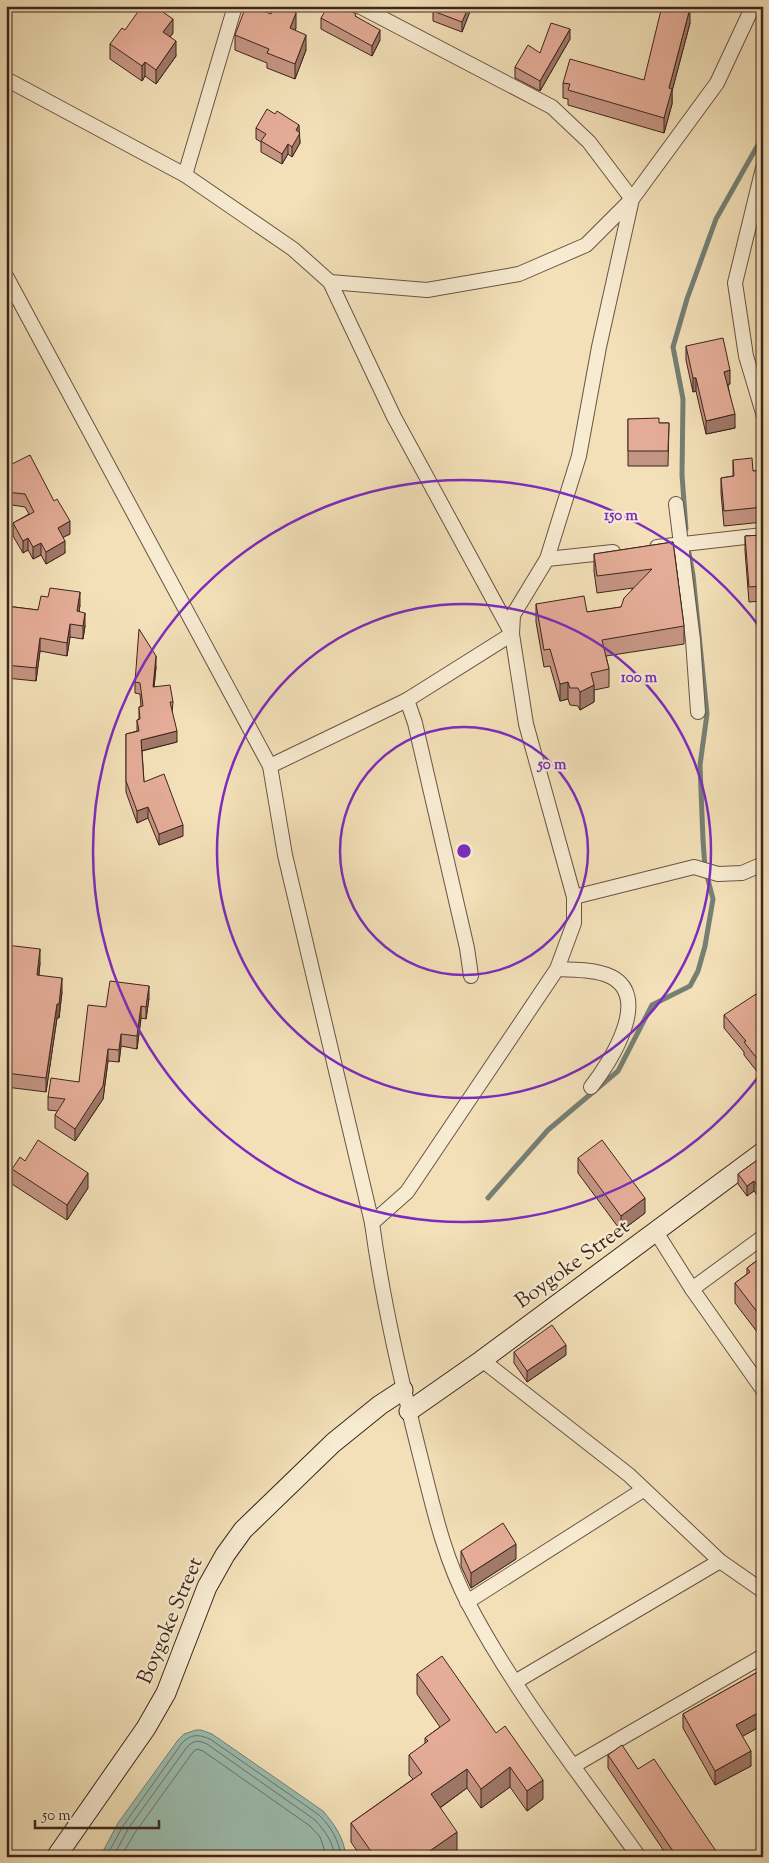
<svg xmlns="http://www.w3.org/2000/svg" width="769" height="1863" viewBox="0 0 769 1863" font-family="'Sorts Mill Goudy',serif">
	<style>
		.water { fill: #9bbdb0; stroke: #758075 }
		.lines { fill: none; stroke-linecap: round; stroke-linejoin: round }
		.shore { stroke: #6c7166; stroke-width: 1 }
		.stream { stroke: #758075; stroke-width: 5 }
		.street-casing { stroke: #6a5443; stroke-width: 16 }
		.secondary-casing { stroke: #3c251c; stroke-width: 21 }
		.street { stroke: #f7ebd1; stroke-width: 14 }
		.secondary { stroke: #f7ebd1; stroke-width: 19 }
		.wall { fill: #c59583; stroke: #3c251c }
		.shaded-wall { fill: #a0796a; stroke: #3c251c }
		.building { fill: #e5ad98; stroke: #3c251c }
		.ring { fill: none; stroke: #7b2cbf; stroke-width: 2.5 }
		.labels { text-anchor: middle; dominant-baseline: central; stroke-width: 4.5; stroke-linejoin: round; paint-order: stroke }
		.street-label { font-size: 21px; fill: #3c251c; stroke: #f7ebd1 }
		.centre { fill: #7b2cbf; stroke: #f7ebd1; stroke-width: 2.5 }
		.ring-label { font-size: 15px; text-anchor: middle; font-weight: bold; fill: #7b2cbf; stroke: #f7ebd1; stroke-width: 4.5; stroke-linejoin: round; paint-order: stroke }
	</style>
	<rect width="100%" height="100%" fill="#f3e0b8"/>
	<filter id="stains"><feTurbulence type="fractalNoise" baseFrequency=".004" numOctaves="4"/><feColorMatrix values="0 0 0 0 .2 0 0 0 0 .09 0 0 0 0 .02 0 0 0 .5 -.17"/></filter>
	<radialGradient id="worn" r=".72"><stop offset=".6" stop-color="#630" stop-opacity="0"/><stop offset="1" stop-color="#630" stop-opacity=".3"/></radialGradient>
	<path class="water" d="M196,1730H201L212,1734L323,1811C335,1825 344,1838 346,1857H100L118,1823L178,1740L184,1734Z"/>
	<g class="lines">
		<g class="shore">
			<path d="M106,1857L123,1826L182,1743C191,1734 198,1734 210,1739L319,1815C331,1827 339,1840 341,1857"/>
			<path d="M113,1857L128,1829L187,1747C194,1740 198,1740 207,1744L315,1820C325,1831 333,1842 335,1857"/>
			<polyline points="121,1857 134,1834 193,1752 197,1749 203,1751 310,1826 320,1837 327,1857"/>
		</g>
		<g class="stream">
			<polyline points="686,529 682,475 683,399 673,347 687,299 716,219 763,136"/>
			<polyline points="488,1198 548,1130 618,1071 652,1005 690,986 698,971 705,946 713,899 705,868 703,840 700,765 707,714 693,575 689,553"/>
		</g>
		<defs>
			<g id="street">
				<polyline points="6,79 185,175 293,249 330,282 394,417 512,634 526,724 574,897 574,923 557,969 407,1192 372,1223"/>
				<polyline points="763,168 735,283 746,356 763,413"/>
				<polyline points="185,175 235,6"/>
				<path d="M6,276L270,766L285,855L372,1223C383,1304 402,1384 422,1463C434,1511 445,1559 468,1603C515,1693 580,1774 639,1857"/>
				<polyline points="330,282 427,290 519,274 586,245 632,199 717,83 753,6"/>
				<polyline points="676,504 693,640 698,712"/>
				<polyline points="657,547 763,535"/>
				<polyline points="547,559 613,552"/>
				<polyline points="407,700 415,723 467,948 471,976"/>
				<polyline points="270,766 407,700 512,634 513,615 547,559 579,456 599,347 632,199 589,142 552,107 359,6"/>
				<polyline points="574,897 694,867 718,874 742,873 763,864"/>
				<path d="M557,969C573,970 592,969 607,975C655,993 610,1063 591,1087"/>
				<polyline points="656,1232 692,1289 763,1390"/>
				<polyline points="692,1289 763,1237"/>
				<polyline points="482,1360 629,1475 720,1561 763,1591"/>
				<polyline points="467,1602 643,1490"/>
				<polyline points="515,1682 720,1561"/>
				<polyline points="573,1766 763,1656"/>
			</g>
			<g id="secondary">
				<polyline points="409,1411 482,1360 763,1152"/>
				<polyline points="56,1857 146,1728 166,1693 207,1587 225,1555 243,1530 333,1443 380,1405 403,1390"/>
			</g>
		</defs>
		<use href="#street" class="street-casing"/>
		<use href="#secondary" class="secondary-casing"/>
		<use href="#street" class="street"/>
		<use href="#secondary" class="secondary"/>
	</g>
	<g class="wall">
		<polygon points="472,6 462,32 433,21 433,11"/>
		<polygon points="508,6 519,6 518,10"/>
		<polygon points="356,16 380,40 372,56 321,29 321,18"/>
		<polygon points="690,23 672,91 672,104 664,133 568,105 568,99 563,98 563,83 644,80"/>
		<polygon points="296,28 295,30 306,50 295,79 267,68 267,63 235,50 235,35"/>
		<polygon points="125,30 173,33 170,37 176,56 156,84 145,76 142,81 110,59 110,44"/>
		<polygon points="570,39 540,91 515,78 515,67 540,53"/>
		<polygon points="256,128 299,133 300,143 292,157 288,154 282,164 261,152 261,142 256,139"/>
		<polygon points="686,346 730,384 728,385 735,428 706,434 696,391 693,392 686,360"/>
		<polygon points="628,419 659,423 669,423 668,466 628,466"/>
		<polygon points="6,444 8,457 7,467 70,534 63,537 65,553 46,564 41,555 33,559 28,550 23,553 13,536 13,523 29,514 25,507 6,504"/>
		<polygon points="733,460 753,471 763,470 763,522 724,526 721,493 721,478 733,476"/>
		<polygon points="763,535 763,601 749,602 745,551 745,536"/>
		<polygon points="673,542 684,626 684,644 606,656 609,669 609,687 594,690 594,702 580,710 578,706 570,705 568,699 560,701 550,666 544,667 536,622 536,604 587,612 621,607 633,588 597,593 594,571 594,554"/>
		<polygon points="80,605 79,612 85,626 83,639 70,637 67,656 40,651 36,681 6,678 6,606 38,610"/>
		<polygon points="156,667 154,687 173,702 172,713 177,742 142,751 144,782 183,836 159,845 148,818 137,823 126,792 126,734 137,731 137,720 139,719 139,707 141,706 140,694 135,693 135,682"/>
		<polygon points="6,945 40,963 39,975 62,992 59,1018 57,1018 46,1092 6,1087"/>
		<polygon points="149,998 146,1019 141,1018 137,1049 121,1046 119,1062 108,1061 103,1099 75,1141 55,1128 55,1115 58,1111 48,1110 48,1097 79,1082 106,1007"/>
		<polygon points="763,1002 763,1079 744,1055 744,1052 724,1028 724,1015"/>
		<polygon points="763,1156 763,1193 758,1196 754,1191 747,1196 738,1184 738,1174"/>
		<polygon points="578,1158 645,1213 621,1231 578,1173"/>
		<polygon points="25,1161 88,1188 67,1220 12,1184 12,1169"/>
		<polygon points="763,1256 763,1330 758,1333 735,1303 735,1283 747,1274 747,1268"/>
		<polygon points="514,1352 566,1355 527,1382 514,1363"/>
		<polygon points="461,1551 516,1559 471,1588 461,1566"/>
		<polygon points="763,1669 763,1725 742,1736 751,1766 715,1785 683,1728 683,1714"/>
		<polygon points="417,1674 543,1799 527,1811 510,1787 481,1808 467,1788 440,1808 457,1852 450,1857 361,1857 351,1842 351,1823 413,1779 409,1775 409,1755 425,1744 425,1738 440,1727 417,1694"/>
		<polygon points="608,1755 638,1769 720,1857 668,1857 608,1768"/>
	</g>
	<g class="shaded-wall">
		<polygon points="469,6 472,6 462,32 462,22"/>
		<polygon points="690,8 690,23 672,91 672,104 664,133 664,118 669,88"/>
		<polygon points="296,13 296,28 290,43 290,28"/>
		<polygon points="173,19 173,33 163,46 163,32"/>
		<polygon points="570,29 570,39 540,91 540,81"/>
		<polygon points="380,30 380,40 372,56 372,46"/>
		<polygon points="306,35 306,50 295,79 295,64"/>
		<polygon points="176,41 176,56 156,84 156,70"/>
		<polygon points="145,62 145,76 142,81 142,66"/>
		<polygon points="299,125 300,143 292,157 292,147 296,130"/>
		<polygon points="288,144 288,154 282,164 282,154"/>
		<polygon points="730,370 730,384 724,385 724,372"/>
		<polygon points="693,378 696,378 696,391 693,392"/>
		<polygon points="735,414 735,428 706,434 706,421"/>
		<polygon points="8,445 8,457 6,470 6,458"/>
		<polygon points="70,521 70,534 58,540 58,528"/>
		<polygon points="28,538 28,550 23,553 23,541"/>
		<polygon points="65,541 65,553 46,564 46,552"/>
		<polygon points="41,543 41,555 33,559 33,547"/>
		<polygon points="80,592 80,605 77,624 77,611"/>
		<polygon points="85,613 85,626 83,639 83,626"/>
		<polygon points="70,624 70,637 67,656 67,643"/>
		<polygon points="40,638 40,651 36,681 36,668"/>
		<polygon points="156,656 156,667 153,698 153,687"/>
		<polygon points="568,682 568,699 560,701 560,684"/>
		<polygon points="594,685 594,702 580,710 580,692"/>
		<polygon points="177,731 177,742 141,751 141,740"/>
		<polygon points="148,807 148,818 137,823 137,811"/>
		<polygon points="183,825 183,836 159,845 159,834"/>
		<polygon points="40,949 40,963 37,989 37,975"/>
		<polygon points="62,978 62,992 59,1018 59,1004"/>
		<polygon points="149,986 149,998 146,1019 146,1007"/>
		<polygon points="57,1004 57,1018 46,1092 46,1078"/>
		<polygon points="141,1006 141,1018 137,1049 137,1036"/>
		<polygon points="121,1034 121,1046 119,1062 119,1050"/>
		<polygon points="108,1049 108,1061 103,1099 75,1141 75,1129"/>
		<polygon points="88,1173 88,1188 67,1220 67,1205"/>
		<polygon points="754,1181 754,1191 747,1196 747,1186"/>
		<polygon points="763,1182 763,1193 758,1196 758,1186"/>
		<polygon points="645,1198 645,1213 621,1231 621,1216"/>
		<polygon points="763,1310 763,1330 758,1333 758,1313"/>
		<polygon points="566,1345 566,1355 527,1382 527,1371"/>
		<polygon points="516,1544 516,1559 471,1588 471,1573"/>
		<polygon points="763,1710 763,1725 736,1740 736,1725"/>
		<polygon points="751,1751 751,1766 715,1785 715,1771"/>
		<polygon points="510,1767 510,1787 481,1808 481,1789"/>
		<polygon points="467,1769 467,1788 431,1814 431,1794"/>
		<polygon points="543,1780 543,1799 527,1811 527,1791"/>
		<polygon points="457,1832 457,1852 450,1857 421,1857"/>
	</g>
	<g class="building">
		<polygon points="142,6 154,6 173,19 163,32 176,41 156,70 145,62 142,66 110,44 122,28 125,30"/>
		<polygon points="246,6 252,6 271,14 274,6 280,6 296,13 290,28 306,35 295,64 267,53 269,49 235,35"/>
		<polygon points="328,6 341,6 356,14 355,16 380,30 372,46 321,18"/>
		<polygon points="435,6 469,6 462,22 433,11"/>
		<polygon points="662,6 684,6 690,8 669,88 672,89 664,118 568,90 570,84 563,83 570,59 644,80"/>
		<polygon points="551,23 570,29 540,81 515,67 528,45 540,53"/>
		<polygon points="267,109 275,114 277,111 299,125 296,130 300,133 292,147 288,144 282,154 261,141 266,134 256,128"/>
		<polygon points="723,338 730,370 724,372 735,414 706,421 696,378 693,378 686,346"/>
		<polygon points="659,418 659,423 669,423 668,451 628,451 628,419"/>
		<polygon points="6,444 8,445 6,458"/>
		<polygon points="30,455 54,501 57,499 70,521 58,528 65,541 46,552 41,543 33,547 28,538 23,541 13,523 34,512 25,494 6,492 6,467"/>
		<polygon points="752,458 753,471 763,470 763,507 724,511 721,478 734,476 733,460"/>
		<polygon points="763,535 763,586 749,587 745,536"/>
		<polygon points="673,542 684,626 602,640 609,669 591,673 594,685 580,692 578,688 570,688 568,682 560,684 550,649 544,650 536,604 584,596 587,612 621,607 624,598 652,569 597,576 594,554"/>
		<polygon points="50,588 80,592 77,611 85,613 83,626 70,624 67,643 40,638 36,668 6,665 6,606 38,610 41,596 48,597"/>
		<polygon points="139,629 156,656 153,687 170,685 173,702 170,702 177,731 141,740 144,782 164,774 183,825 159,834 148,807 137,811 126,781 126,734 139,731 137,720 140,719 139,707 143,706 140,683 135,682"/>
		<polygon points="6,945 40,949 37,975 62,978 59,1004 57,1004 46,1078 6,1073"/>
		<polygon points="110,981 149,986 146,1007 141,1006 137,1036 121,1034 119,1050 108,1049 103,1086 75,1129 55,1115 65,1099 48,1097 51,1078 79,1082 88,1005 106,1007"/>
		<polygon points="756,994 763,1002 763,1019 761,1020 763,1022 763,1066 744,1042 746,1041 724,1015"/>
		<polygon points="38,1140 88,1173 67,1205 12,1169 20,1157 25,1161"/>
		<polygon points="602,1140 645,1198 621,1216 578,1158"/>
		<polygon points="763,1156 763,1182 758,1186 754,1181 747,1186 738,1174"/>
		<polygon points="763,1256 763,1310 758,1313 735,1283 750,1272 747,1268"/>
		<polygon points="552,1325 566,1345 527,1371 514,1352"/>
		<polygon points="503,1523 516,1544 471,1573 461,1551"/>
		<polygon points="442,1656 496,1733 505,1726 543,1780 527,1791 510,1767 481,1789 467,1769 431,1794 457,1832 421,1857 375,1857 351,1823 422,1773 409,1755 428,1741 425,1738 450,1720 417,1674"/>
		<polygon points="763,1669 763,1710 736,1725 751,1751 715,1771 683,1714"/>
		<polygon points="622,1745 638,1769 654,1759 720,1857 677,1857 608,1755"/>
	</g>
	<g class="ring">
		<circle cx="464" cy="851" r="124"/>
		<circle cx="464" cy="851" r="247"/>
		<path d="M762 1072A371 371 0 1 1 762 630"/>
	</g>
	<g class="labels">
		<g class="street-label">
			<text transform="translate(573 1265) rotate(-36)">Boygoke Street</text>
			<text transform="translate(171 1621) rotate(-67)">Boygoke Street</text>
		</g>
	</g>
	<circle cx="464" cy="851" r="8" class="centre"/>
	<g class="ring-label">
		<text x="621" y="520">150 m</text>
		<text x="639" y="682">100 m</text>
		<text x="552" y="769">50 m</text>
	</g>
	<rect width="769" height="1863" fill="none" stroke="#f3e0b8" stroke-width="25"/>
	<rect x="8" y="8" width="754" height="1848" fill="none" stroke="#3c251c" stroke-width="2.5"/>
	<rect x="12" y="12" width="744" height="1838" fill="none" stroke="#3c251c"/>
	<path d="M35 1820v8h124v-8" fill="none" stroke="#3c251c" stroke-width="2.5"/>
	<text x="42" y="1820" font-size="15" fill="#3c251c" stroke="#f7ebd1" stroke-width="4" paint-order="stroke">50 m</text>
	<rect width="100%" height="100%" filter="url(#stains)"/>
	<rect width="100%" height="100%" fill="url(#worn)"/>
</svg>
